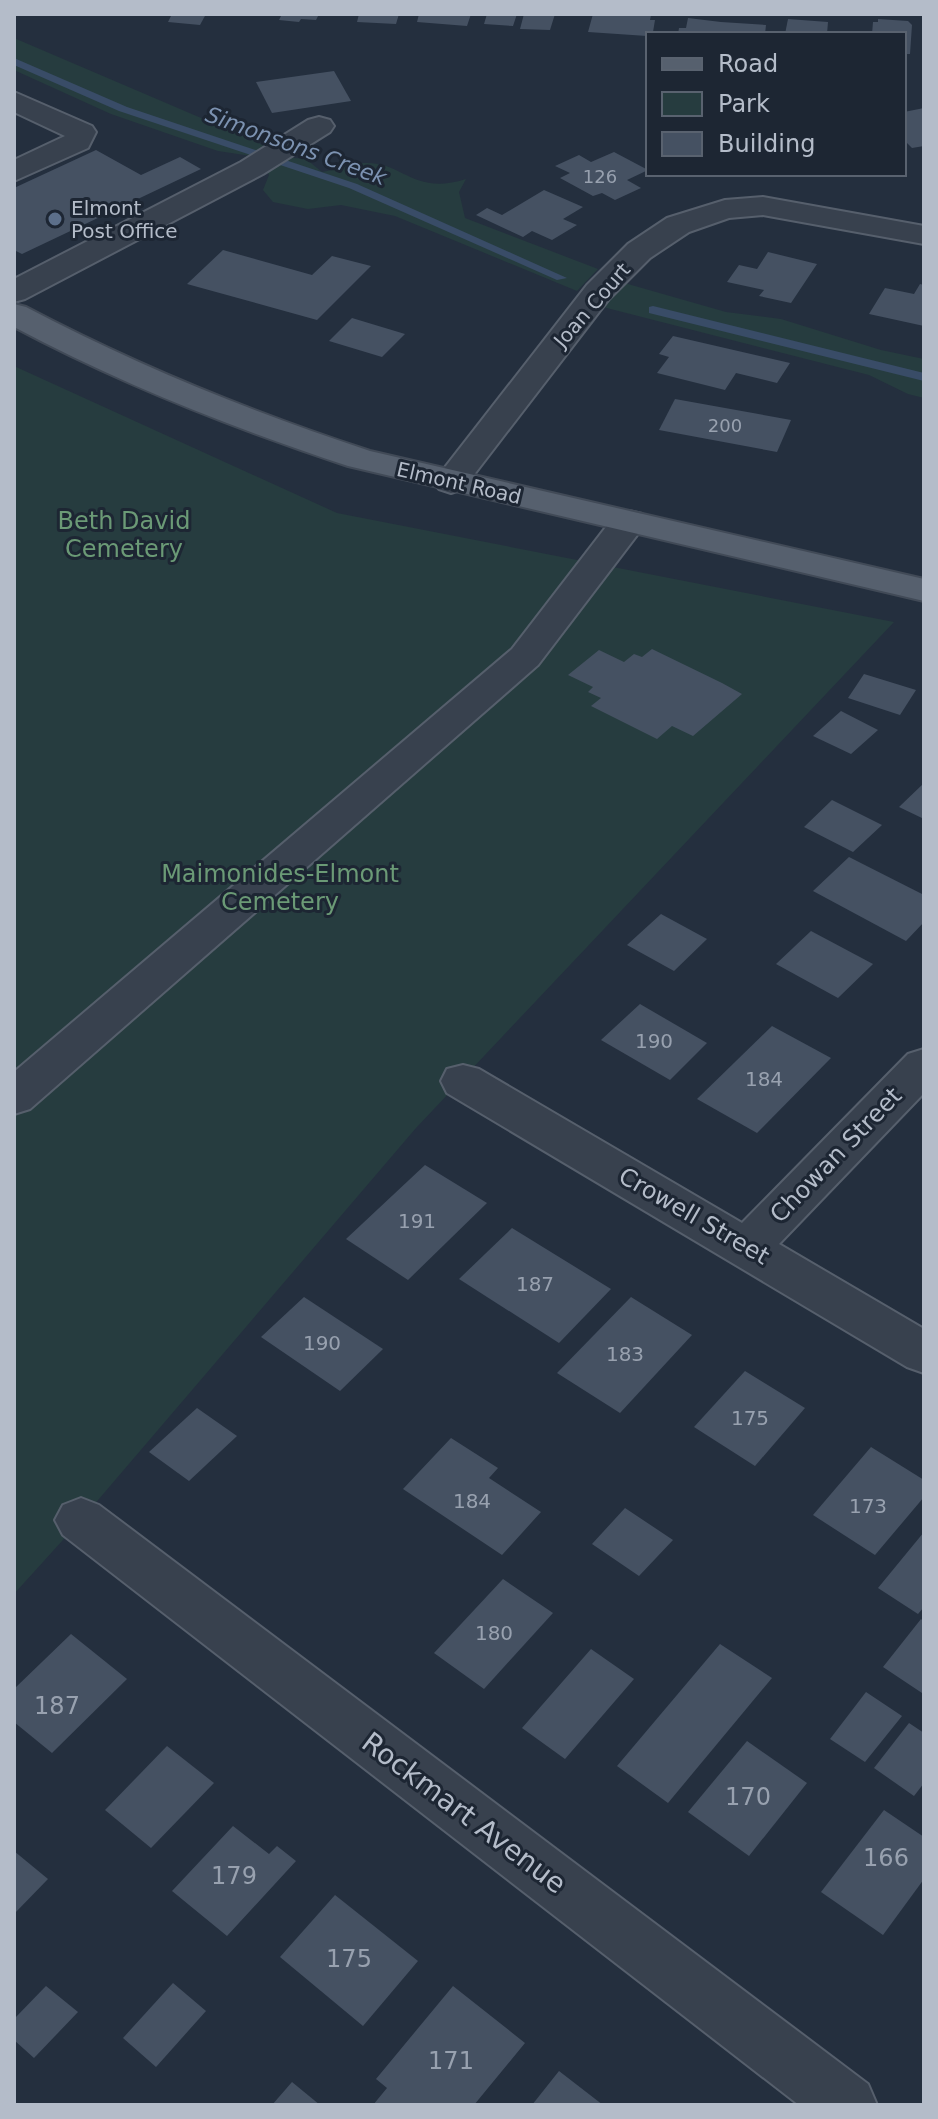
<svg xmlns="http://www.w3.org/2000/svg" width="938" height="2119" viewBox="0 0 938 2119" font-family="'DejaVu Sans',sans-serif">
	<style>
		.green { fill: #263c3f }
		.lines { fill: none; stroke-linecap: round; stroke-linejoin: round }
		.stream { fill: #394c67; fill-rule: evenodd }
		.building { fill: #455162 }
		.minor-casing { stroke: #565f6c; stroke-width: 4 }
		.major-casing { stroke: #414a57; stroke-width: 4 }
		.minor { fill: #38414e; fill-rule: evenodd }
		.major { fill: #56606e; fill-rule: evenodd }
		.service-dot { fill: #5c6f8a; stroke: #1d2633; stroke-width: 3 }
		.labels { text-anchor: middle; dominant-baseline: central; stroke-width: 6; stroke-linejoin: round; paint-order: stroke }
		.far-number-label { font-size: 18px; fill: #98a1af }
		.far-poi-label { font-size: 20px; fill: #b4bcc9; stroke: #1d2633; text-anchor: start }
		.far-street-label { font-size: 20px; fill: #b4bcc9; stroke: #1d2633 }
		.number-label { font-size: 20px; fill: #98a1af }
		.far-water-label { font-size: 22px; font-style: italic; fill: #7c92b1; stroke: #1d2633 }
		.park-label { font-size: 24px; fill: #6b9a76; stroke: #1d2633 }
		.street-label { font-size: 24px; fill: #b4bcc9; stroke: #1d2633 }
		.near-number-label { font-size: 24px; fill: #98a1af }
		.near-street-label { font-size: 28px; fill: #b4bcc9; stroke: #1d2633 }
	</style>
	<rect width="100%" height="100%" fill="#242f3e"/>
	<g class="green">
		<polygon points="14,38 255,141 268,148 257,157 218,151 111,114 14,70"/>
		<path d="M283,157L306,159L322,172C336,170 350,163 364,163C403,161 413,196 466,179L459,192L465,218L598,269L577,291L395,216L341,205L308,209L273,202L263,190L269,175L264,166Z"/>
		<polygon points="621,282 726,312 781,319 881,350 924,359 924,398 908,394 869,375 599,306"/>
		<polygon points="14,366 337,513 894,622 416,1128 81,1520 14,1594"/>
	</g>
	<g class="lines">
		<g class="stream">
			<polygon points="14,58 127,107 357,184 567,278 557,280 349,188 119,111 14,65"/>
			<polygon points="653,306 924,373 924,381 649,313 649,307"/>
		</g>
	</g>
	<g class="building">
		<polygon points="172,14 206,14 200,25 168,22"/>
		<polygon points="282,14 319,14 316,20 301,19 299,22 279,20"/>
		<polygon points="359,14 399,14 396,24 357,22"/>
		<polygon points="419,14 471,14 467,26 417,22"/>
		<polygon points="487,14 517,14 513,26 484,24"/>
		<polygon points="524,14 555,14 550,30 520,29"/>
		<polygon points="593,14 651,15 650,20 655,20 653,32 648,32 647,36 588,32"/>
		<polygon points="688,18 721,22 766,25 765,34 678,34 679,28 686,28"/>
		<polygon points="788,19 828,22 827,34 785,34"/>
		<polygon points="878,19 908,21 912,25 910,54 904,54 904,34 872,34 873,22 878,22"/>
		<polygon points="334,71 351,101 272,113 256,82"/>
		<polygon points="924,108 924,146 912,148 904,140 904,112"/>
		<polygon points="96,150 141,175 180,157 201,169 22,254 14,250 14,188"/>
		<polygon points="614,152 648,170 627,180 641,188 615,200 602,193 593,196 560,178 570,173 555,166 579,155 591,162"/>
		<polygon points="544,190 583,207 563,219 577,225 552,240 532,231 523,237 476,215 487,208 502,215"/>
		<polygon points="223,250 312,275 332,256 371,266 317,320 187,284"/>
		<polygon points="768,252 817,264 791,303 759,296 764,290 727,282 739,265 757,269"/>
		<polygon points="920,284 924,285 924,326 869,314 885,288 914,294"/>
		<polygon points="352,318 405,334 382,357 329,341"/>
		<polygon points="673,336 790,363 777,383 736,373 725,390 657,373 669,357 659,354"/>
		<polygon points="675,399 791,420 777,452 659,430"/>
		<polygon points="652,649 722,683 742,694 693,736 672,726 657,739 591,706 601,698 588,692 593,687 568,675 599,650 624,662 634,654 642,657"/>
		<polygon points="864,674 916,690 900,715 848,698"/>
		<polygon points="841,711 878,730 851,754 813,736"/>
		<polygon points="924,783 924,819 899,807"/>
		<polygon points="832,800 882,825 853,852 804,827"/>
		<polygon points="849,857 924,895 924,922 906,941 813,891"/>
		<polygon points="661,914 707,939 674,971 627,945"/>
		<polygon points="811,931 873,964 838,998 776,964"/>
		<polygon points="640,1004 707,1043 670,1080 601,1040"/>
		<polygon points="772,1026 831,1058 757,1133 697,1099"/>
		<polygon points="425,1165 487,1203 408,1280 346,1239"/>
		<polygon points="512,1228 611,1289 559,1343 459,1279"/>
		<polygon points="304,1297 383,1349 340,1391 261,1337"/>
		<polygon points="631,1297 692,1335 620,1413 557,1373"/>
		<polygon points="745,1371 805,1408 755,1466 694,1427"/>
		<polygon points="197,1408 237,1436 189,1481 149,1452"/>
		<polygon points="451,1438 498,1468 489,1478 541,1512 502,1555 403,1489"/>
		<polygon points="871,1447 924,1480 924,1497 875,1555 813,1515"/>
		<polygon points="625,1508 673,1540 639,1576 592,1544"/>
		<polygon points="924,1532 924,1607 918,1614 878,1588"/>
		<polygon points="503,1579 553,1613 484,1689 434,1653"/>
		<polygon points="921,1619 924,1622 922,1693 883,1667"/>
		<polygon points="71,1634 127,1679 52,1753 14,1722 14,1689"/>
		<polygon points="720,1644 772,1678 668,1803 617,1766"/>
		<polygon points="591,1649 634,1679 565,1759 522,1728"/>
		<polygon points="866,1692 902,1716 865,1762 830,1739"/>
		<polygon points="909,1723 924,1733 924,1783 914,1796 874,1768"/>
		<polygon points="747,1741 807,1783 749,1856 688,1812"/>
		<polygon points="167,1746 214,1783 151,1848 105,1810"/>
		<polygon points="884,1810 924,1837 924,1879 883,1935 821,1892"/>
		<polygon points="233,1826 269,1854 277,1846 296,1861 227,1936 172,1891"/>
		<polygon points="14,1851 48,1879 14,1914"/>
		<polygon points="335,1895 418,1961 363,2026 280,1957"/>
		<polygon points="173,1983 206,2011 156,2067 123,2038"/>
		<polygon points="46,1986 78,2012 34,2058 14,2040 14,2019"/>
		<polygon points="453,1986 525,2043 474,2105 373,2105 387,2088 376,2079"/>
		<polygon points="559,2071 603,2105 532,2105"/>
		<polygon points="292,2082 320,2105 272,2105"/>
	</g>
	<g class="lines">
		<defs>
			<g id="minor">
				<polygon points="14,92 92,126 96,132 88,148 14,181 14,160 65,136 14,112"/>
				<polygon points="319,117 330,120 334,126 330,132 263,174 25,299 14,302 14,279 241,162 308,120"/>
				<polygon points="763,197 924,226 924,244 763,215 729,218 689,232 650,258 609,299 463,489 451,493 439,489 433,482 439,475 587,285 628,244 667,218 725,200"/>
				<polygon points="629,511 642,514 647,522 538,665 30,1109 14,1114 14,1072 512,649 616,514"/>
				<polygon points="924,1049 924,1093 779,1244 924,1329 924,1373 907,1367 447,1093 441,1081 447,1069 463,1065 479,1069 742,1223 908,1054"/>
				<polygon points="81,1498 99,1505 868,2084 877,2105 799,2105 63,1535 55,1520 63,1505"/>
			</g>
			<path id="major" d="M14,304L26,307C136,365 251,412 370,451L924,579V601L348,466C233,428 121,384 14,327Z"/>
		</defs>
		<use href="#minor" class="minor-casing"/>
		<use href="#major" class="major-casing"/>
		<use href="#minor" class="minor"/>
		<use href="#major" class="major"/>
	</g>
	<circle class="service-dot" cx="55" cy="219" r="8"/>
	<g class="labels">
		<g class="far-number-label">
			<text x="600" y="176">126</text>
			<text x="725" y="425">200</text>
		</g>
		<g class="far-poi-label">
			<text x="71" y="208">Elmont<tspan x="71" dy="23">Post Office</tspan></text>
		</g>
		<g class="far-street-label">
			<text transform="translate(592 305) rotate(-49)">Joan Court</text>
			<text transform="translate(459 483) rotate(13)">Elmont Road</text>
		</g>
		<g class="number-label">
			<text x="654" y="1041">190</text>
			<text x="764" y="1079">184</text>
			<text x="417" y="1221">191</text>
			<text x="535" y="1284">187</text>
			<text x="322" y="1343">190</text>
			<text x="625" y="1354">183</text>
			<text x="750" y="1418">175</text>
			<text x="472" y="1501">184</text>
			<text x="868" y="1506">173</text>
			<text x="494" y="1633">180</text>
		</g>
		<g class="far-water-label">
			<text transform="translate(296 146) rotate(20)">Simonsons Creek</text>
		</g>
		<g class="park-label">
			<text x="124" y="521">Beth David<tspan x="124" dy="28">Cemetery</tspan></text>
			<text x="280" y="874">Maimonides-Elmont<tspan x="280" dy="28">Cemetery</tspan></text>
		</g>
		<g class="street-label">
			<text transform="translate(836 1155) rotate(-46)">Chowan Street</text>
			<text transform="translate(694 1216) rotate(30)">Crowell Street</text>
		</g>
		<g class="near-number-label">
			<text x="57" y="1706">187</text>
			<text x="748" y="1797">170</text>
			<text x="886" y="1858">166</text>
			<text x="234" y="1876">179</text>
			<text x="349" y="1959">175</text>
			<text x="451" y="2061">171</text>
		</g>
		<g class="near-street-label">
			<text transform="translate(464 1813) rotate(37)">Rockmart Avenue</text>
		</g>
	</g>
	<rect width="938" height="2119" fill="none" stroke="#b4bcc9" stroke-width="32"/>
	<rect x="646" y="32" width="260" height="144" fill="#1d2633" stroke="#59626f" stroke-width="2"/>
	<rect x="662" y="58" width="40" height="12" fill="#56606e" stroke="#59626f" stroke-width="2"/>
	<text x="718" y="72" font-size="24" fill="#b4bcc9">Road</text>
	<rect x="662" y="92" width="40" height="24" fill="#263c3f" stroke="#59626f" stroke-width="2"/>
	<text x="718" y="112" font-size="24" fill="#b4bcc9">Park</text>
	<rect x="662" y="132" width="40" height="24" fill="#455162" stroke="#59626f" stroke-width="2"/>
	<text x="718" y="152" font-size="24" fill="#b4bcc9">Building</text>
</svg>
